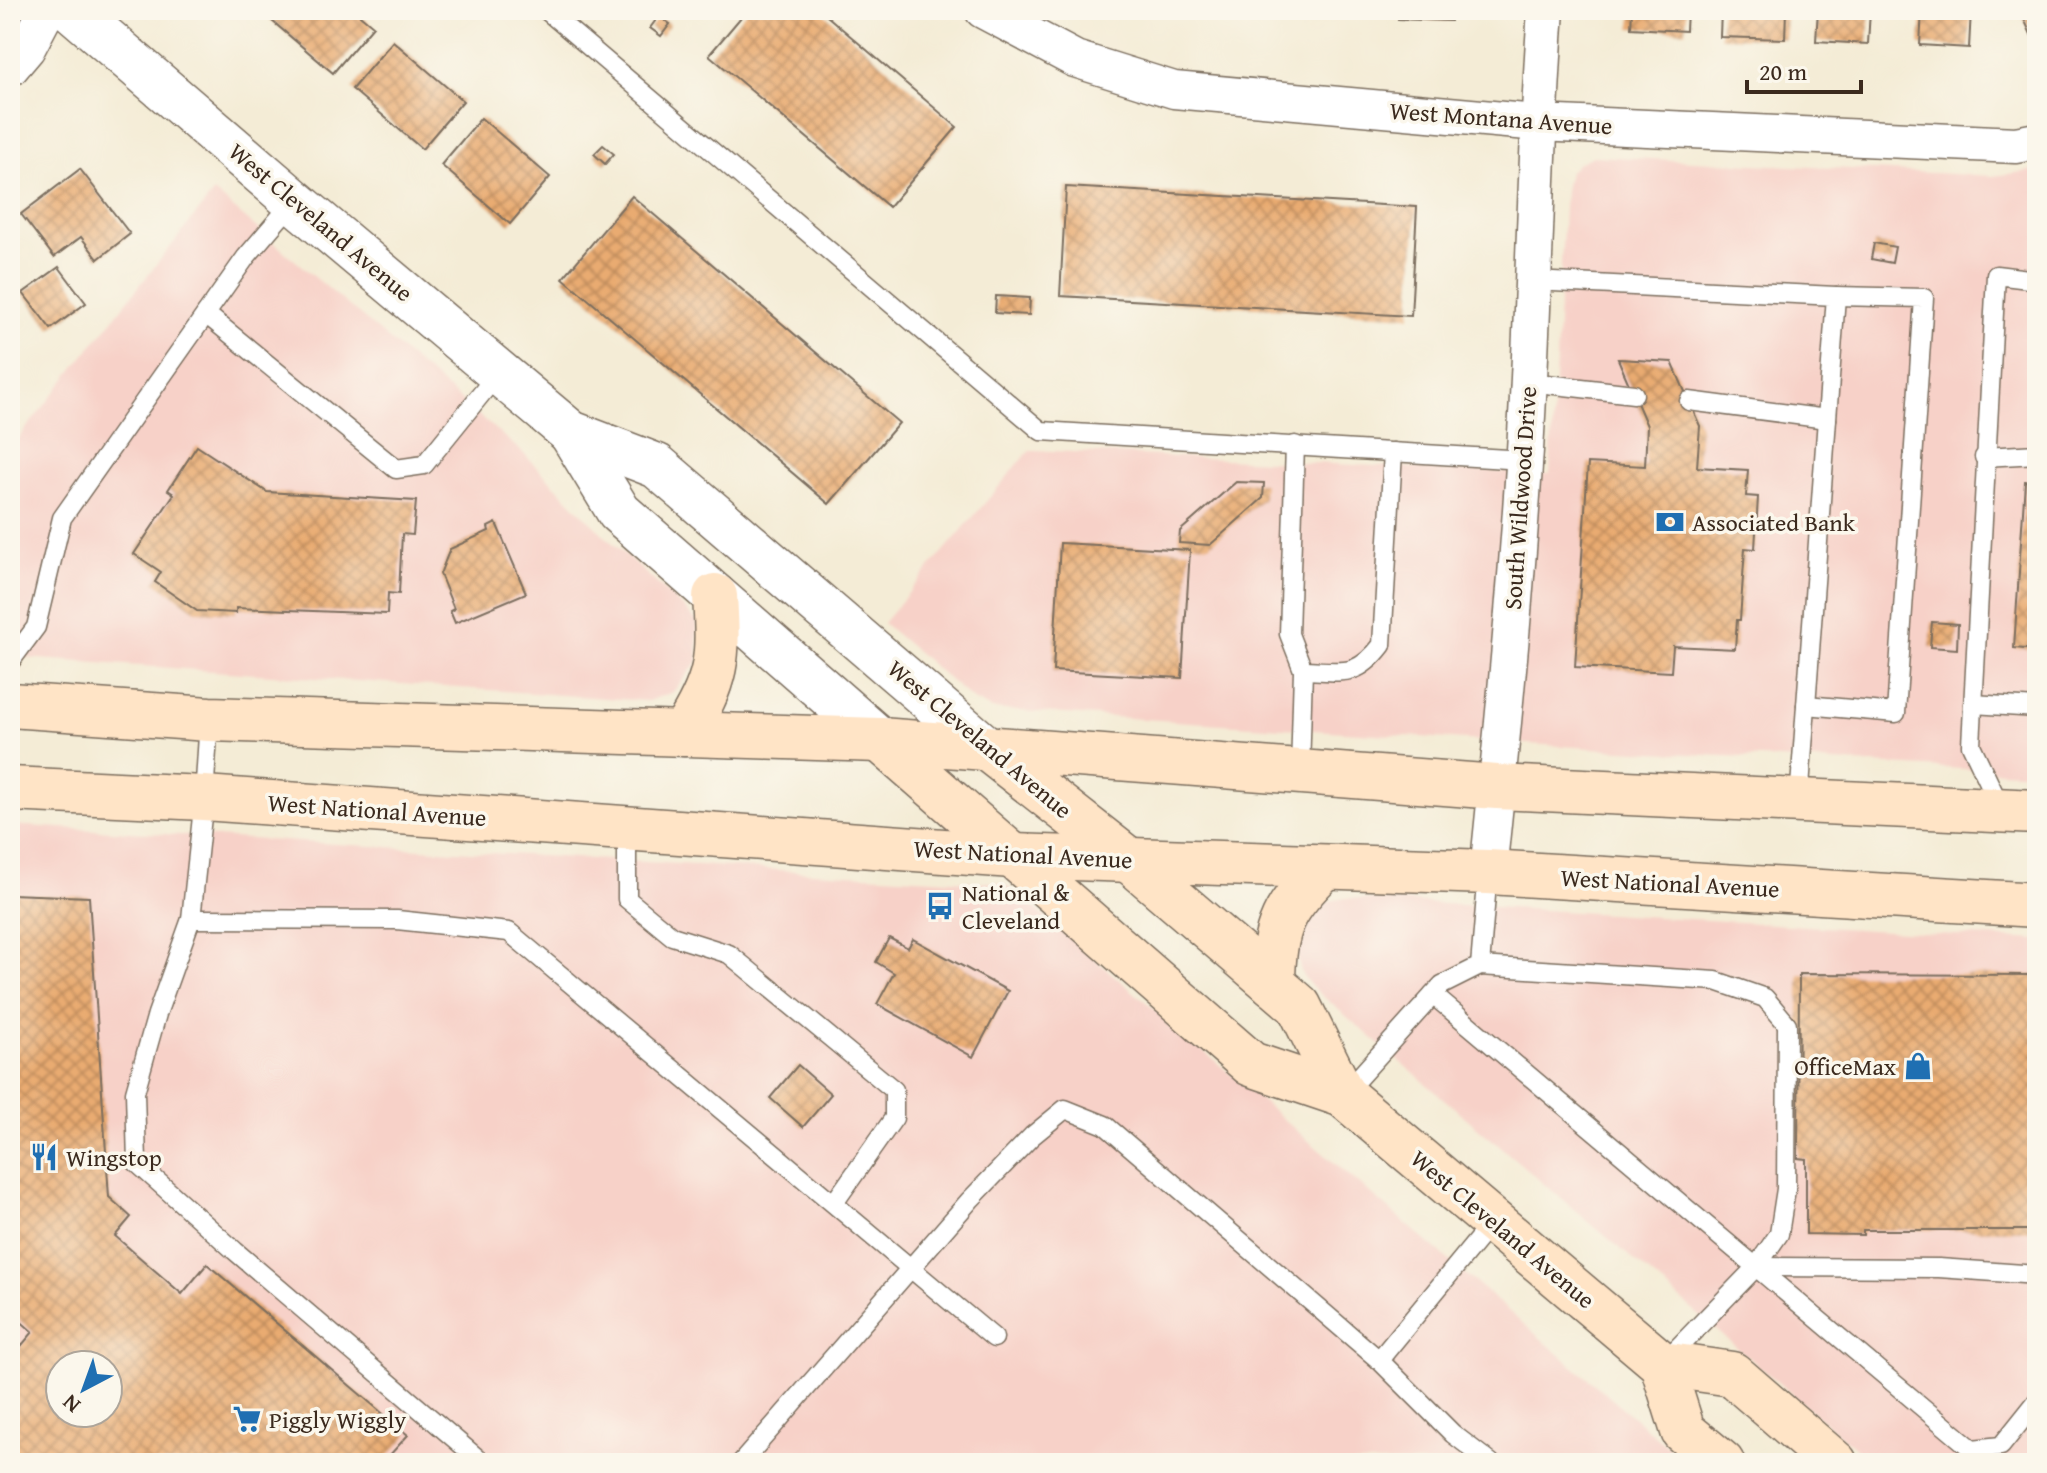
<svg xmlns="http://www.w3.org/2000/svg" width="2047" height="1473" viewBox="0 0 2047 1473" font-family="'Gentium Book Plus',serif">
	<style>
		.built { fill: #f7d1c8; fill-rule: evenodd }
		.building { fill: url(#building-cross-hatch); fill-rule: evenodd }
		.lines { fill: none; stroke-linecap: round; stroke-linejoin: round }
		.service-casing { stroke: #7c6e5e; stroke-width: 21 }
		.minor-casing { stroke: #7c6e5e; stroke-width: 39 }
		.tertiary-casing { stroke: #7c6e5e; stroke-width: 47 }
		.secondary-casing { stroke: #7c6e5e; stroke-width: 47 }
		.service { stroke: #fff; stroke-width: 18 }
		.minor { stroke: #fff; stroke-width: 36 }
		.tertiary { stroke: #fff; stroke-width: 44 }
		.secondary { stroke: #ffe4c6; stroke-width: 44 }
		.labels { text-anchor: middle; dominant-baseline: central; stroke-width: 7; stroke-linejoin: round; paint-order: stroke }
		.street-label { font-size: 24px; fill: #3b2a1e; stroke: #fbf7ec }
		.poi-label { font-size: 24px; fill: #3b2a1e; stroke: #fbf7ec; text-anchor: start }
	</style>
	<defs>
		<pattern id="building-cross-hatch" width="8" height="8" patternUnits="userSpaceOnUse" patternTransform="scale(2)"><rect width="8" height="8" fill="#e9ab71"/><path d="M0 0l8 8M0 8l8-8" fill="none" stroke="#be8b5c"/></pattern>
	</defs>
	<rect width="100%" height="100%" fill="#fbf7ec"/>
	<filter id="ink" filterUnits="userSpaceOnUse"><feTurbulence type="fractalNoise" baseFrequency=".0125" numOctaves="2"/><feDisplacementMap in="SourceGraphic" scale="16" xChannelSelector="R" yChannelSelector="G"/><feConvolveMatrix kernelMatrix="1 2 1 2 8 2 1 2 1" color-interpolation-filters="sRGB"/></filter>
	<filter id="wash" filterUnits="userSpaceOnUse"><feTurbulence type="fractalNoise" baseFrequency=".006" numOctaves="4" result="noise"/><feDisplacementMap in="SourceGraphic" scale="32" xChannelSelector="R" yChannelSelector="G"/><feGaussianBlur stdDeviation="1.8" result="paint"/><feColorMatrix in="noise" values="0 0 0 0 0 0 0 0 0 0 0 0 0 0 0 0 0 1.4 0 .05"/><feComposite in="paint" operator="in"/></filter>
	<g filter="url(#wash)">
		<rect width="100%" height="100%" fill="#f4ecd6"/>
		<g class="built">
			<polygon points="1593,156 1993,176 2037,170 2037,773 1653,752 991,709 973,700 883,623 1030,450 1550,474 1565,190 1569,172 1578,163"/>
			<polygon points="214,192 522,452 606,537 685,609 697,622 698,661 673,692 648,701 10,657 10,449"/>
			<path d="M10,825L1002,883L1014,891L1148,1004L1687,1463H10ZM60,1365H108V1413H60Z"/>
			<polygon points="1346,898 2037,940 2037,1463 1873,1463 1312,987 1302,974 1298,961 1297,947 1301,934 1306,921 1316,910 1330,901"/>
		</g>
		<g id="blocks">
			<g class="building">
				<polygon points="267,10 354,10 373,26 333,73 264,14"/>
				<polygon points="747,10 820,10 957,127 889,207 709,55"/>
				<polygon points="1321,10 1347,10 1347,14 1321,13"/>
				<polygon points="1398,10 1452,10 1451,21 1398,19"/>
				<polygon points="1632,10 1687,10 1686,31 1631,28"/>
				<polygon points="1721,10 1786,10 1785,39 1720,37"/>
				<polygon points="1818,10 1870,10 1868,44 1816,41"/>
				<polygon points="1922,10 1971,10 1969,48 1920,45"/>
				<polygon points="2020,10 2037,10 2037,37 2033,39"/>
				<polygon points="659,16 670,24 661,36 650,28"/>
				<polygon points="393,41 463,101 422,149 352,89"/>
				<polygon points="481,118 550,177 510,224 441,165"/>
				<polygon points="603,145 614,154 605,164 594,154"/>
				<polygon points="80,169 130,234 98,259 81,237 54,257 21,214"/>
				<polygon points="1066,187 1417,207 1411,316 1060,296"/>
				<polygon points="632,196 899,423 829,504 563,278"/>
				<polygon points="1874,243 1895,247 1892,263 1871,259"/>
				<polygon points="59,267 86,303 51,329 23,293"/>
				<polygon points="996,296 1030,298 1029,315 995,313"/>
				<polygon points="1618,359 1672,362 1700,426 1697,467 1748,470 1746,496 1758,497 1755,549 1745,548 1740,620 1737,620 1735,649 1673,646 1671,672 1575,667 1588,463 1645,466 1647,426"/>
				<polygon points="197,446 267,492 416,501 413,535 402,534 399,594 388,593 387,614 236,608 236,613 197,611 155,582 161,572 134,554 174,494 168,490"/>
				<polygon points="2025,481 2037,482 2037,650 2014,648"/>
				<polygon points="1236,482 1264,483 1263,498 1210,545 1179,543 1180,531"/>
				<polygon points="496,523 526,593 455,623 450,611 454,609 440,574 450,549 489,531 488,527"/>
				<polygon points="1060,543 1190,550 1182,678 1053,671"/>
				<polygon points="1932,622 1958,624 1957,649 1930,647"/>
				<path d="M10,894L89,897L109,1197L131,1217L115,1236L182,1294L207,1264L408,1435L388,1457L394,1463H10V1359L33,1332L10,1312ZM60,1365H108V1413H60Z"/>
				<polygon points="889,938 908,948 913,939 1008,991 973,1057 877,1004 894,973 876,962"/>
				<polygon points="1799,974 2037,975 2037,1230 1863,1230 1863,1235 1806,1234 1806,1159 1798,1158"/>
				<polygon points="798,1065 831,1094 803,1127 770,1098"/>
			</g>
		</g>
	</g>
	<g filter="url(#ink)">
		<use href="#blocks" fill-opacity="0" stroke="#7c6e5e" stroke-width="2"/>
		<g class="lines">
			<defs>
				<g id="service">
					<polyline points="546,10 1041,431 1524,460"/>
					<polyline points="1533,281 1836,296 1799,801"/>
					<polyline points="206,314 396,469 424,465 499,372"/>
					<polyline points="1529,382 1634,394"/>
					<polyline points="1689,401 1827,419"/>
					<polyline points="1295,445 1289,634 1303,670 1300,771"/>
					<polyline points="1984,457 2037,454"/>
					<polyline points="10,662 36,627 62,518 246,257 294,201"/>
					<path d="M1303,670C1342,671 1356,679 1382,645L1393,452"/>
					<polyline points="1973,704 2037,708"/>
					<polyline points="1806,705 1896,713 1924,298 1836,296"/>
					<polyline points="209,719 204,798 191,919 157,1014 135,1092 137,1163 235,1251 483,1463"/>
					<polyline points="2001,808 1971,745 1996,275 2037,280"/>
					<polyline points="627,828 627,899 672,936 729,954 894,1090 894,1118 834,1203"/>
					<polyline points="191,919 397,920 509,932 994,1338"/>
					<polyline points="1480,966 1716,981 1765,998 1787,1024 1786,1189 1779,1234 1756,1267 1664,1362"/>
					<polyline points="1433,995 1972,1449 2001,1446 2037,1401"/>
					<polyline points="1343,1095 1442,985 1480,966 1488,872"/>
					<polyline points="1756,1267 1939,1268 2037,1275"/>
					<polyline points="1379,1360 1453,1434 1491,1463"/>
					<polyline points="741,1463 970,1200 1032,1136 1065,1109 1105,1125 1379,1360 1494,1220"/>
				</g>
				<g id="minor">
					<polyline points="983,10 1075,59 1174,90 1538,123 2016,145 2037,141"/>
					<polyline points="10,68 27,48 47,10"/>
					<path d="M1488,872C1505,708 1521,543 1529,378C1535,256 1537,133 1546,10"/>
				</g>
				<g id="tertiary">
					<polyline points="72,10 294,201 571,433 657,466 986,748"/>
					<polyline points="571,433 619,512 880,740"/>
				</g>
				<g id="secondary">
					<polyline points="10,705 209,719 880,740 1497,787 2037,812"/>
					<path d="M683,734C718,680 719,659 715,596"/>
					<polyline points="880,740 1251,1064 1343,1095 1662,1364 1683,1431 1722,1463"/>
					<polyline points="986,748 1129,860 1299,1006 1343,1095"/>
					<polyline points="10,789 204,798 1013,856 1488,872 2037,905"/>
					<path d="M1273,984C1273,926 1284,907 1325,867"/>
					<polyline points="1662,1364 1732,1374 1835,1463"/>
				</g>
			</defs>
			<use href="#service" class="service-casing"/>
			<use href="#minor" class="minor-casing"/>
			<use href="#tertiary" class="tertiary-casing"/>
			<use href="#secondary" class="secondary-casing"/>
			<use href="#service" class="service"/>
			<use href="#minor" class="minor"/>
			<use href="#tertiary" class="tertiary"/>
			<use href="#secondary" class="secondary"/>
		</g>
	</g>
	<defs>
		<symbol id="bank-bare" viewBox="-9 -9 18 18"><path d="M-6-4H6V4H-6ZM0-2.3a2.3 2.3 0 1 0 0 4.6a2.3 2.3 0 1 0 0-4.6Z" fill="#1f6fb2" stroke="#fbf7ec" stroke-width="2.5" paint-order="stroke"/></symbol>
		<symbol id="bus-bare" viewBox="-9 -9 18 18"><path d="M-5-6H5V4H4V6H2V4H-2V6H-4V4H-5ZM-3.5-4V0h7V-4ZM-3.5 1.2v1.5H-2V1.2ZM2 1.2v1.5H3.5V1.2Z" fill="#1f6fb2" stroke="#fbf7ec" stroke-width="2.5" paint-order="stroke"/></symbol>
		<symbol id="shop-bare" viewBox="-9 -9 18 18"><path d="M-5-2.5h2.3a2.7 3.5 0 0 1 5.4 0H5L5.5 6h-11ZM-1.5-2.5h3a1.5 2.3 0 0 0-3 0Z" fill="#1f6fb2" stroke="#fbf7ec" stroke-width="2.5" paint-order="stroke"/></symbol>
		<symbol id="restaurant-bare" viewBox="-9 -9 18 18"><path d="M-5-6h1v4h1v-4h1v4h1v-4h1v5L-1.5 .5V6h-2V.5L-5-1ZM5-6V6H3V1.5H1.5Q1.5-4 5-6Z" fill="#1f6fb2" stroke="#fbf7ec" stroke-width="2.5" paint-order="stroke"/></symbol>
		<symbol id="supermarket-bare" viewBox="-9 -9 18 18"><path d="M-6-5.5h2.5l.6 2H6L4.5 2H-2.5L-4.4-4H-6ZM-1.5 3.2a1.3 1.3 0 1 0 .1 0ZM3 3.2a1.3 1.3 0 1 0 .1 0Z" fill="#1f6fb2" stroke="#fbf7ec" stroke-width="2.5" paint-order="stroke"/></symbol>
	</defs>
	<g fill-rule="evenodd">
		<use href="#bank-bare" x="1650" y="502" width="40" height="40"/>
		<use href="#bus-bare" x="920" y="886" width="40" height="40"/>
		<use href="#shop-bare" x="1898" y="1046" width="40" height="40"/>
		<use href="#restaurant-bare" x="24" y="1137" width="40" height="40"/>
		<use href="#supermarket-bare" x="227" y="1399" width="40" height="40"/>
	</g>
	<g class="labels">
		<g class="street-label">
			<text transform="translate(1501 118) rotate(4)">West Montana Avenue</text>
			<text transform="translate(321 222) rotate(40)">West Cleveland Avenue</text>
			<text transform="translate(1520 498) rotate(-86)">South Wildwood Drive</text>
			<text transform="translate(980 739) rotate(40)">West Cleveland Avenue</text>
			<text transform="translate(377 810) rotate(4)">West National Avenue</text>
			<text transform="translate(1023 854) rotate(3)">West National Avenue</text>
			<text transform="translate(1670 883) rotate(3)">West National Avenue</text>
			<text transform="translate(1503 1229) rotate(40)">West Cleveland Avenue</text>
		</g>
		<g class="poi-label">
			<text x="1692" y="522">Associated Bank</text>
			<text x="962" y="892">National &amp;<tspan x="962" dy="28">Cleveland</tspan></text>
			<text x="1896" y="1066" text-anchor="end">OfficeMax</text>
			<text x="66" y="1157">Wingstop</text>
			<text x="269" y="1419">Piggly Wiggly</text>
		</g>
	</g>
	<rect width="2047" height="1473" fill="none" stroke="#fbf7ec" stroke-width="40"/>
	<g transform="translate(84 1389) rotate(221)"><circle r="38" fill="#fbf7ec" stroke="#aea59a" stroke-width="2"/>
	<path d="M0-6L14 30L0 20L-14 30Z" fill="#1f6fb2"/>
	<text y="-12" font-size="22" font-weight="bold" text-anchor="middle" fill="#3b2a1e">N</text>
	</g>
	<path d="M1747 80v12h114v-12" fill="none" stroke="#3b2a1e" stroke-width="4"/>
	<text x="1759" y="80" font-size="24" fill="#3b2a1e" stroke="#fbf7ec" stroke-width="6" paint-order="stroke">20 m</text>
</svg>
